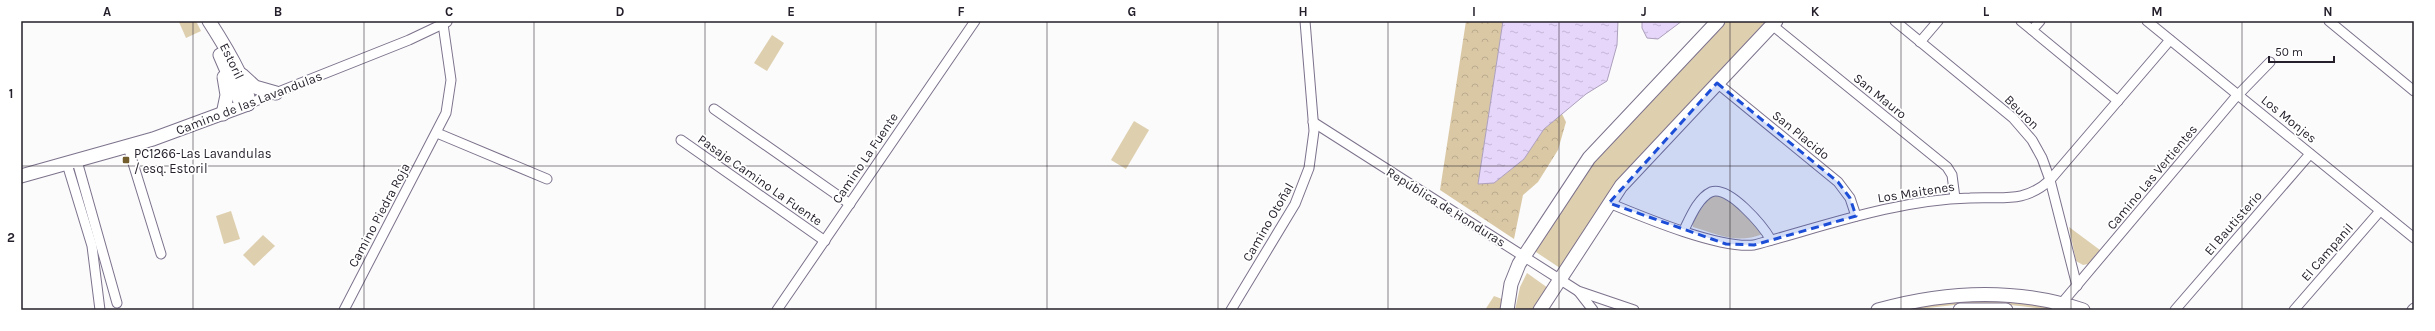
<svg xmlns="http://www.w3.org/2000/svg" width="2435" height="331" viewBox="0 0 2435 331" font-family="Karla,sans-serif">
	<style>
		.green { fill: #decfaf }
		.forest { fill: url(#forest-crowns) }
		.water { fill: url(#water-ripples); stroke: #ac9fbc }
		.lines { fill: none; stroke-linecap: round; stroke-linejoin: round }
		.street-casing { stroke: #7d728c; stroke-width: 11 }
		.secondary-casing { stroke: #7d728c; stroke-width: 15 }
		.street { stroke: #fff; stroke-width: 9 }
		.secondary { stroke: #fff; stroke-width: 13 }
		.marked { fill: #1d4ed8; fill-opacity: 0.2; stroke: #1d4ed8; stroke-width: 3; stroke-dasharray: 8 5; stroke-linejoin: round }
		.grid { fill: none; stroke: #241f2a; stroke-width: 1; stroke-opacity: 0.55 }
		.poi-dot { fill: #735d2c; stroke: #fff; stroke-width: 1.5 }
		.labels { text-anchor: middle; dominant-baseline: central; stroke-width: 3.5; stroke-linejoin: round; paint-order: stroke }
		.street-label { font-size: 13px; fill: #241f2a; stroke: #fff }
		.poi-label { font-size: 13px; fill: #241f2a; stroke: #fff; text-anchor: start }
		.neatline { fill: none; stroke: #241f2a; stroke-width: 1.5 }
		.grid-label { font-size: 13px; text-anchor: middle; font-weight: bold; fill: #241f2a }
	</style>
	<defs>
		<pattern id="forest-crowns" width="20" height="18" patternUnits="userSpaceOnUse"><rect width="20" height="18" fill="#dac8a5"/><path d="M2 6a3 3 0 1 1 6 0M12 15a3 3 0 1 1 6 0" fill="none" stroke="#bbab8e"/></pattern>
		<pattern id="water-ripples" width="26" height="14" patternUnits="userSpaceOnUse"><rect width="26" height="14" fill="#e6d6fa"/><path d="M2 4q2-2 4 0t4 0M15 11q2-2 4 0t4 0" fill="none" stroke="#c5b7d6"/></pattern>
	</defs>
	<rect width="100%" height="100%" fill="#fbfbfb"/>
	<g class="green">
		<polygon points="181,21 196,21 201,31 186,38 179,22"/>
		<polygon points="1727,21 1768,21 1620,179 1560,268 1533,250 1595,156"/>
		<polygon points="772,35 784,43 767,71 754,63"/>
		<polygon points="1134,121 1149,130 1126,169 1111,160"/>
		<path d="M1714,195C1732,199 1753,220 1763,234C1737,244 1719,235 1693,227L1692,223L1708,199Z"/>
		<polygon points="231,211 240,239 224,244 216,216"/>
		<polygon points="2069,227 2100,250 2088,264 2083,265 2076,261"/>
		<polygon points="263,235 275,246 254,266 243,255"/>
		<polygon points="1527,273 1548,288 1533,310 1515,310 1520,287"/>
		<polygon points="1494,296 1502,299 1503,310 1485,310"/>
		<path d="M2020,299L2068,310C2040,310 2013,304 1985,303C1956,303 1926,310 1896,310L1931,301Z"/>
	</g>
	<polygon class="forest" points="1466,21 1503,21 1478,184 1494,183 1524,159 1544,129 1562,114 1566,122 1558,150 1538,182 1523,195 1514,239 1440,190"/>
	<g class="water">
		<polygon points="1503,21 1618,21 1617,45 1607,81 1586,94 1544,129 1524,159 1494,183 1478,184"/>
		<polygon points="1642,21 1682,21 1658,39 1647,38 1642,28"/>
	</g>
	<g class="lines">
		<defs>
			<g id="street">
				<polyline points="1895,21 2013,118 2032,140 2042,158 2050,180 2077,286"/>
				<polyline points="2021,21 2118,101"/>
				<polyline points="2147,21 2414,238"/>
				<polyline points="2329,21 2414,91"/>
				<polyline points="1772,25 1947,167 1952,175 1955,198"/>
				<polyline points="2032,30 2040,21"/>
				<polyline points="1920,42 1938,21"/>
				<polyline points="1717,83 1838,182 1850,198 1856,216"/>
				<polyline points="248,104 409,40 447,22"/>
				<polyline points="714,109 850,204"/>
				<polyline points="1313,122 1578,291 1634,310"/>
				<polyline points="437,133 547,179"/>
				<polyline points="681,140 825,241"/>
				<polyline points="128,147 161,254"/>
				<polyline points="77,161 117,303"/>
				<polyline points="67,164 92,246 100,310"/>
				<path d="M1609,203C1643,217 1719,249 1754,245C1825,226 1895,200 1970,198C2001,196 2024,204 2050,180L2170,40"/>
				<path d="M1684,230C1690,218 1698,198 1711,192C1729,185 1763,226 1771,240"/>
				<polyline points="1579,292 1593,310"/>
				<polyline points="344,310 446,113 451,80 443,24"/>
				<polyline points="777,310 975,21"/>
				<polyline points="1231,310 1295,204 1309,168 1314,131 1305,21"/>
				<polyline points="2056,310 2234,99 2270,62"/>
				<polyline points="2175,310 2310,154"/>
				<polyline points="2294,310 2380,211"/>
				<polyline points="2412,310 2414,308"/>
			</g>
			<g id="secondary">
				<path d="M209,21C218,35 253,90 248,104"/>
				<polyline points="220,55 239,99 248,104"/>
				<polyline points="242,75 255,87 276,93"/>
				<polyline points="223,114 227,95 224,77"/>
				<polyline points="21,176 153,139 248,104"/>
				<polyline points="1507,310 1511,284 1519,264 1589,158 1718,21"/>
				<polyline points="1540,310 1621,186 1776,21"/>
				<path d="M1878,310C1946,291 2014,287 2083,310"/>
				<polyline points="1960,310 2006,310"/>
			</g>
		</defs>
		<use href="#street" class="street-casing"/>
		<use href="#secondary" class="secondary-casing"/>
		<use href="#street" class="street"/>
		<use href="#secondary" class="secondary"/>
	</g>
	<path class="marked" d="M1717,83L1838,182L1850,198L1856,216L1754,245L1726,244L1609,203Z"/>
	<path class="grid" d="M193,21V310M364,21V310M534,21V310M705,21V310M876,21V310M1047,21V310M1218,21V310M1388,21V310M1559,21V310M1730,21V310M1901,21V310M2071,21V310M2242,21V310M21,166H2414"/>
	<rect class="poi-dot" x="122" y="156" width="8" height="8" rx="2"/>
	<g class="labels">
		<g class="street-label">
			<text transform="translate(232 61) rotate(64)">Estoril</text>
			<text transform="translate(1880 96) rotate(39)">San Mauro</text>
			<text transform="translate(249 103) rotate(-21)">Camino de las Lavandulas</text>
			<text transform="translate(2022 112) rotate(45)">Beuron</text>
			<text transform="translate(2289 119) rotate(39)">Los Monjes</text>
			<text transform="translate(1801 135) rotate(39)">San Placido</text>
			<text transform="translate(865 158) rotate(-56)">Camino La Fuente</text>
			<text transform="translate(2152 177) rotate(-50)">Camino Las Vertientes</text>
			<text transform="translate(760 180) rotate(35)">Pasaje Camino La Fuente</text>
			<text transform="translate(1916 192) rotate(-9)">Los Maitenes</text>
			<text transform="translate(1446 207) rotate(32)">República de Honduras</text>
			<text transform="translate(379 215) rotate(-62)">Camino Piedra Roja</text>
			<text transform="translate(1268 222) rotate(-60)">Camino Otoñal</text>
			<text transform="translate(2233 223) rotate(-49)">El Bautisterio</text>
			<text transform="translate(2327 252) rotate(-49)">El Campanil</text>
		</g>
		<g class="poi-label">
			<text x="134" y="153">PC1266-Las Lavandulas<tspan x="134" dy="15">/ esq. Estoril</tspan></text>
		</g>
	</g>
	<rect width="2435" height="331" fill="none" stroke="#ffffff" stroke-width="44"/>
	<path d="M2269 56v6h65v-6" fill="none" stroke="#241f2a" stroke-width="2"/>
	<text x="2275" y="56" font-size="12" fill="#241f2a" stroke="#ffffff" stroke-width="3" paint-order="stroke">50 m</text>
	<rect x="22" y="22" width="2391" height="287" class="neatline"/>
	<g class="grid-label">
		<text x="107" y="16">A</text>
		<text x="278" y="16">B</text>
		<text x="449" y="16">C</text>
		<text x="620" y="16">D</text>
		<text x="791" y="16">E</text>
		<text x="961" y="16">F</text>
		<text x="1132" y="16">G</text>
		<text x="1303" y="16">H</text>
		<text x="1474" y="16">I</text>
		<text x="1644" y="16">J</text>
		<text x="1815" y="16">K</text>
		<text x="1986" y="16">L</text>
		<text x="2157" y="16">M</text>
		<text x="2328" y="16">N</text>
		<text x="11" y="98">1</text>
		<text x="11" y="242">2</text>
	</g>
</svg>
